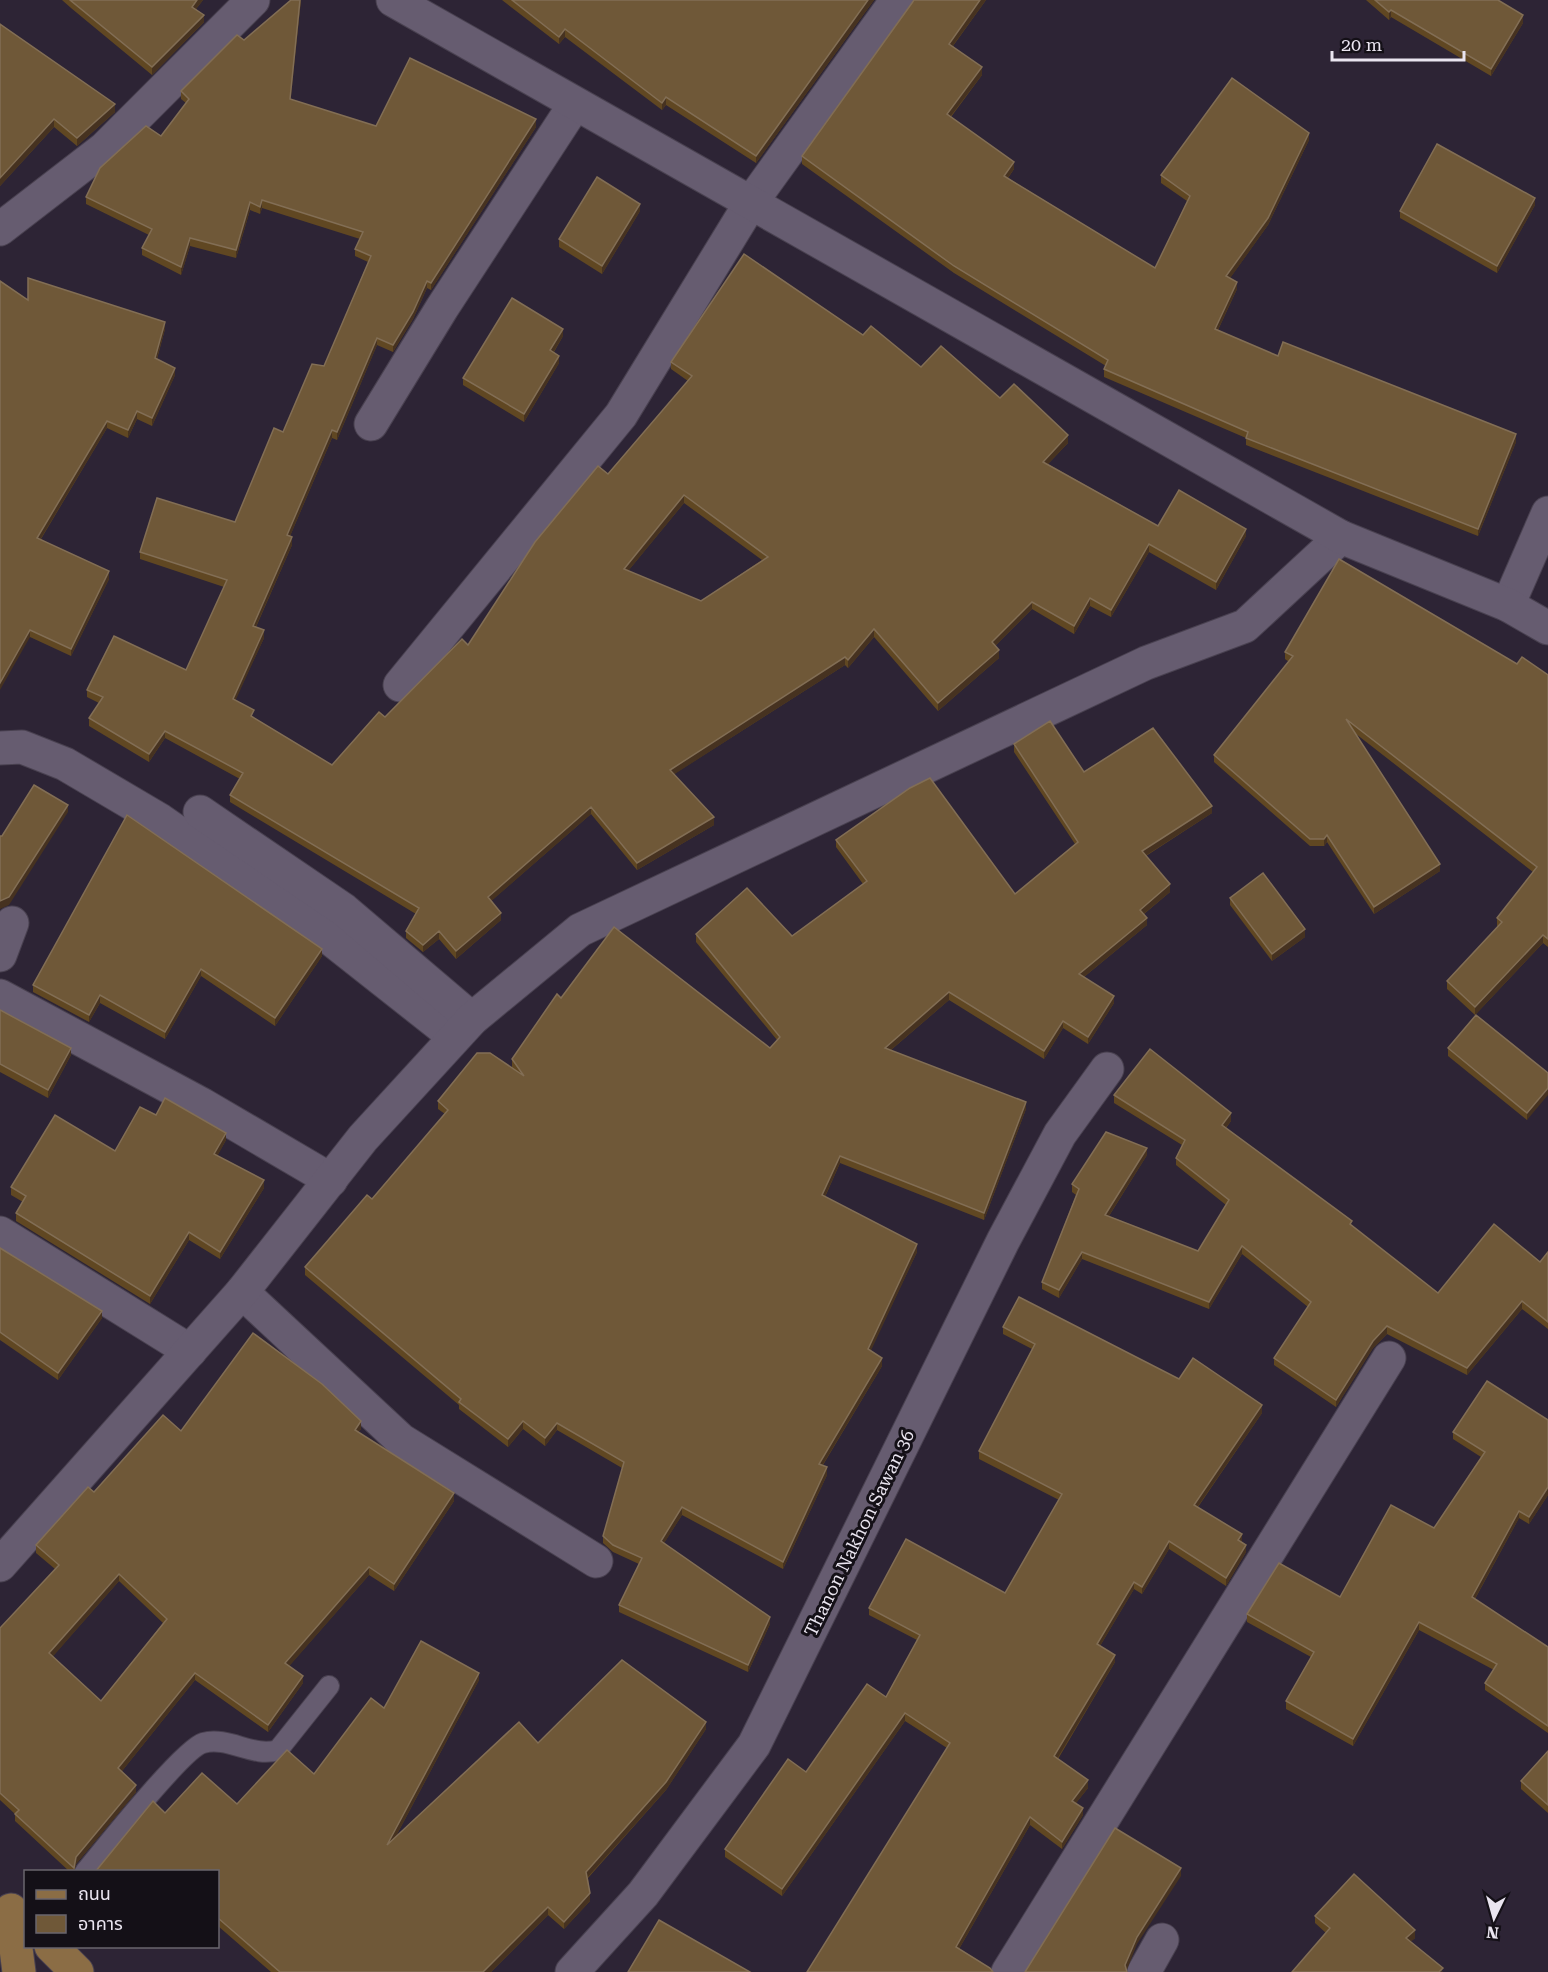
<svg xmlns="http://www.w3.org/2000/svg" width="1548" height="1972" viewBox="0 0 1548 1972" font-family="'Roboto Serif','Noto Sans Thai',serif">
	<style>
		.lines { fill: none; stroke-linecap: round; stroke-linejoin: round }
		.service-casing { stroke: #494150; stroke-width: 22 }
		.minor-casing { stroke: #494150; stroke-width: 35 }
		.tertiary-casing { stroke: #494150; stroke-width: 35 }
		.primary-casing { stroke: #494150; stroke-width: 35 }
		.service { stroke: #665c70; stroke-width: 20 }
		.minor { stroke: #665c70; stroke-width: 33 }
		.tertiary { stroke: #665c70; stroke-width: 33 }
		.primary { stroke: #8b6d45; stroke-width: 33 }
		.wall { fill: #604722; fill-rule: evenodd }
		.shaded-wall { fill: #463220 }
		.building { fill: #6f5838; stroke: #826e55; stroke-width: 1.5; fill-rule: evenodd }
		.labels { text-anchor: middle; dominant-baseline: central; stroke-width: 6; stroke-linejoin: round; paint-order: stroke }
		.street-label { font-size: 18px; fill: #eae5f0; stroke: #141017 }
	</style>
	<rect width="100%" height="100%" fill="#2d2435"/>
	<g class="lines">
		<defs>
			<path id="service" d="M85,1872C103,1850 183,1749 203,1743C229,1736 253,1758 278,1750L329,1686"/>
			<g id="minor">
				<polyline points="0,229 105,148 253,0"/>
				<polyline points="371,424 442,308 575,104"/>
				<polyline points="1508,605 1548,513"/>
				<polyline points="400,685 621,415 750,204 897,0"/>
				<polyline points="0,748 22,747 65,764 160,820 327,936 455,1037"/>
				<polyline points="200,812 344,910 472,1019"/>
				<polyline points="0,955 12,923"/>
				<polyline points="0,996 203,1105 331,1180"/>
				<polyline points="0,1233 190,1351"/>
				<polyline points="242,1292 401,1440 596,1561"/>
				<polyline points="0,1565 242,1292 363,1138 472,1019 580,930 1146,663 1245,626 1341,537"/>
				<polyline points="572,1972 643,1894 754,1745 1003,1241 1060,1134 1107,1069"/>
				<polyline points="1008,1972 1389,1358"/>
				<polyline points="1144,1972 1162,1940"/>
			</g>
			<polyline id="tertiary" points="393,0 1341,537 1508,605 1548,628"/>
			<g id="primary">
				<polyline points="11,1910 19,1972"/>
				<polyline points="51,1946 77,1972"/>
			</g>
		</defs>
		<use href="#service" class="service-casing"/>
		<use href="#minor" class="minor-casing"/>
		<use href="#tertiary" class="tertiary-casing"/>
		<use href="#primary" class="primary-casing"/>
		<use href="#service" class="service"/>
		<use href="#minor" class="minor"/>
		<use href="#tertiary" class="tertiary"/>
		<use href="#primary" class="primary"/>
	</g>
	<g class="wall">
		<polygon points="62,0 203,0 196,9 204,22 152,75 71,8"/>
		<path d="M301,0L290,99L376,126L536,127L431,290L427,288L413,319L393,352L377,345L337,440L332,438L290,536L292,545L256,627L264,638L235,700L254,718L332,765L468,645L608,474L688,381L671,369V362L863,335L921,367L1000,398L1068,443L1048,464L1158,526L1246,536L1216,590L1149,552L1111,617L1090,606L1074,634L1032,609L995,646L999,658L938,711L874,637L848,668L845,665L674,774L714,825L637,870L591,814L491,901L501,920L456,959L439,939L423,952L406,938V931L416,914L230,802V795L240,779L165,738L149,762L89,726V718L99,703L87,697V690L186,670L224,587L140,559V552L235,522L283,432L324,366L368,262L355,256V249L360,239L262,208L260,214L250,210L236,258L190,246L181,275L142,255V248L149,235L86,204V197L161,136L186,103L181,99V91L244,40ZM684,503L762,560L701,601L628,571Z"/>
		<polygon points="502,0 874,0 756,163 666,105 662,110 565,37 559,44"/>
		<polygon points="986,0 953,46 982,75 951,117 1014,169 1008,178 1155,268 1187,201 1161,183 1161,175 1309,140 1268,225 1230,278 1237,289 1218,330 1278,356 1516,442 1478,536 1246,445 1246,438 1104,377 1104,369 1106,366 954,273 802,164 802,156 912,3"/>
		<polygon points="1366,0 1498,0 1523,23 1491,76 1391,17 1389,20"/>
		<polygon points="0,24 115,112 77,146 54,127 0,186"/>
		<polygon points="1535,205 1497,273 1400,218 1400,211"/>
		<polygon points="640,211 602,274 559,247 559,239"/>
		<polygon points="28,300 165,329 157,359 175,375 152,426 137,419 128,438 107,428 41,539 109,579 71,656 30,637"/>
		<polygon points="563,336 554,352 559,363 524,422 463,385 463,378"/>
		<polygon points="1285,652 1517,664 1548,675 1548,947 1543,943 1475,1015 1447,989 1447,981 1498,927 1497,926 1497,918 1533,872 1356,734 1440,871 1374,914 1327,842 1324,846 1310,846 1214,762 1214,755 1289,662 1285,659"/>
		<polygon points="1014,744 1084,772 1212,813 1146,856 1170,892 1144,914 1147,925 1084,977 1114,1003 1088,1044 1063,1028 1044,1059 949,1000 891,1050 1026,1109 984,1220 840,1163 825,1197 917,1252 870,1351 882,1366 823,1465 827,1475 783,1569 682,1515 664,1543 770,1624 748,1672 619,1612 619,1605 639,1564 613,1552 603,1543 603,1536 622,1468 557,1430 545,1446 523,1429 508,1447 459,1409 459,1405 305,1275 305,1267 372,1199 445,1114 438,1109 438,1101 513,1069 512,1067 512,1059 561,998 770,1048 777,1040 696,942 696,934 792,936 863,884 836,847 836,840 1015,894 1075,844 1014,752"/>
		<polygon points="1230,898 1305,937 1272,961 1230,905"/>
		<polygon points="322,956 275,1026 201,976 165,1039 100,1003 89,1022 33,992 33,985"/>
		<polygon points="0,1010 71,1055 48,1098 0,1072"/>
		<polygon points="1448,1048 1548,1073 1527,1120 1448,1056"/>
		<polygon points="1114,1095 1231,1121 1226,1128 1438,1293 1540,1262 1548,1252 1548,1329 1522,1309 1467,1375 1387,1334 1373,1348 1336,1407 1274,1365 1274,1358 1308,1307 1242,1254 1209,1309 1082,1259 1059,1298 1042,1289 1042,1282 1076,1195 1072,1192 1072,1184 1147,1155 1109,1216 1198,1251 1226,1205 1176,1165 1176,1158 1182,1145 1114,1103"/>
		<polygon points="156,1115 226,1140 217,1156 264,1188 220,1259 189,1240 150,1304 16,1221 16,1213 23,1202 11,1195 11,1187 115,1151"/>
		<polygon points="0,1248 102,1318 58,1380 0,1340"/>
		<polygon points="1003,1327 1179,1379 1262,1413 1198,1507 1242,1541 1241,1542 1246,1552 1226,1586 1169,1549 1142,1594 1134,1589 1100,1646 1115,1662 1058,1759 1088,1788 1076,1803 1083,1815 1062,1849 1030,1825 959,1949 807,1972 947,1748 905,1721 782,1896 725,1857 725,1849 806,1772 886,1697 917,1640 869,1615 869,1608 1005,1593 1059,1500 979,1459 979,1451 1032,1349 1003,1334"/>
		<polygon points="1548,1420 1548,1495 1529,1524 1519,1518 1475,1599 1548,1647 1548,1733 1485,1690 1485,1683 1494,1670 1419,1630 1353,1746 1286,1709 1286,1701 1311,1657 1247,1622 1247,1614 1340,1597 1434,1528 1481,1457 1453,1439 1453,1432"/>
		<path d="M361,1429L358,1432L454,1501L394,1591L369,1575L289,1666L303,1683L268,1732L195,1680L122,1771L136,1792L76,1864L74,1872H70L15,1821V1814L0,1800V1628L55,1569L36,1553V1545L94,1492L181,1431ZM119,1581L163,1623L101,1701L52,1657Z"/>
		<polygon points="479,1680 395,1838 538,1743 706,1729 666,1790 588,1878 590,1901 564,1929 548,1915 491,1972 271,1972 218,1926 218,1872 165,1813 237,1804 314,1774 384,1708"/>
		<polygon points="1548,1751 1548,1813 1521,1789 1521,1781"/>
		<polygon points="1315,1916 1415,1938 1410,1942 1443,1972 1326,1933 1315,1923"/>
	</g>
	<g class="shaded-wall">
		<polygon points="197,0 203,0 192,14 192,7"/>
		<polygon points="300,0 301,0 290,106 290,99"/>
		<polygon points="868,0 874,0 756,163 756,156"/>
		<polygon points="980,0 986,0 949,51 949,44"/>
		<polygon points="1391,10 1391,17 1389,20 1389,12"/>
		<polygon points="204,15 204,22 152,75 152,67"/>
		<polygon points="1523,15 1523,23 1491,76 1491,69"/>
		<polygon points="565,29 565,37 559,44 559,37"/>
		<polygon points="982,67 982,75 947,121 947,114"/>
		<polygon points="666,97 666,105 662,110 662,103"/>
		<polygon points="115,104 115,112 77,146 77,138"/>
		<polygon points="54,119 54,127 0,186 0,178"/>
		<polygon points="536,119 536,127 431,290 431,283"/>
		<polygon points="1309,133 1309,140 1268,225 1226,284 1226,276"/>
		<polygon points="1014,162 1014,169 1004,183 1004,176"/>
		<polygon points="1535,198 1535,205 1497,273 1497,266"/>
		<polygon points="262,200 262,208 260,214 260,207"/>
		<polygon points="250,202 250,210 236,258 236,250"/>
		<polygon points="640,204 640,211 602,274 602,266"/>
		<polygon points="190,238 190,246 181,275 181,267"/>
		<polygon points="427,281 427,288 413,319 393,352 393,345"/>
		<polygon points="1237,282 1237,289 1215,336 1215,329"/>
		<polygon points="165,322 165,329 155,365 155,358"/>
		<polygon points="563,329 563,336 550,358 550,350"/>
		<polygon points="377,338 377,345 337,440 337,432"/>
		<polygon points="559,356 559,363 524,422 524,414"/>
		<polygon points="175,368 175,375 152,426 152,418"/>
		<polygon points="137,411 137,419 128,438 128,430"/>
		<polygon points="107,421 107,428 37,545 37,538"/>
		<polygon points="332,430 332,438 287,543 287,535"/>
		<polygon points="1516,434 1516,442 1478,536 1478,529"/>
		<polygon points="1068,435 1068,443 1043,469 1043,462"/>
		<polygon points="684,495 684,503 624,576 624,569"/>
		<polygon points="1246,529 1246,536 1216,590 1216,582"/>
		<polygon points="292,537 292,545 253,633 253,626"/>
		<polygon points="1149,544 1149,552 1111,617 1111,610"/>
		<polygon points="109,571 109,579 71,656 71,649"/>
		<polygon points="1090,598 1090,606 1074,634 1074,626"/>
		<polygon points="1032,602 1032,609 992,649 992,642"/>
		<polygon points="874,629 874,637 848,668 848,660"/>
		<polygon points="30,630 30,637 0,690 0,683"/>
		<polygon points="264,630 264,638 233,706 233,699"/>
		<polygon points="999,650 999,658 938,711 938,703"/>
		<polygon points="845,657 845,665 670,777 670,770"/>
		<polygon points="165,731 165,738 149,762 149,754"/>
		<polygon points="68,805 68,812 9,905 0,909 0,901"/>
		<polygon points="1212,806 1212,813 1142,858 1142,851"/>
		<polygon points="591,807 591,814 488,904 488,897"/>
		<polygon points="714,817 714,825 637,870 637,863"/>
		<polygon points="1327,835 1327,842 1324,846 1324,839"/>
		<polygon points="1440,864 1440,871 1374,914 1374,907"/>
		<polygon points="1170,884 1170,892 1140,917 1140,910"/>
		<polygon points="501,913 501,920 456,959 456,951"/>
		<polygon points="1147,918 1147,925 1079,981 1079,974"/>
		<polygon points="1305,929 1305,937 1272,961 1272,954"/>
		<polygon points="439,931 439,939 423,952 423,945"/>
		<polygon points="1543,935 1543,943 1475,1015 1475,1007"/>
		<polygon points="322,949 322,956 275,1026 275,1018"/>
		<polygon points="201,969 201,976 165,1039 165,1032"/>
		<polygon points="949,992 949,1000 885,1055 885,1048"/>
		<polygon points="100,995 100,1003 89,1022 89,1015"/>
		<polygon points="1114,996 1114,1003 1088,1044 1088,1037"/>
		<polygon points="1063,1021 1063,1028 1044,1059 1044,1051"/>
		<polygon points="71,1048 71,1055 48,1098 48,1090"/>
		<polygon points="1548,1088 1548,1095 1527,1120 1527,1113"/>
		<polygon points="1026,1102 1026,1109 984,1220 984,1213"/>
		<polygon points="1231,1113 1231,1121 1222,1132 1222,1125"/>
		<polygon points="226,1133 226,1140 214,1162 214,1154"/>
		<polygon points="1147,1148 1147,1155 1105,1222 1105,1215"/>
		<polygon points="840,1156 840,1163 822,1203 822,1195"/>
		<polygon points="264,1180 264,1188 220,1259 220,1252"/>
		<polygon points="189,1232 189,1240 150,1304 150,1296"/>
		<polygon points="917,1244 917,1252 868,1357 868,1349"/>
		<polygon points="1242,1246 1242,1254 1209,1309 1209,1302"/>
		<polygon points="1082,1252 1082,1259 1059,1298 1059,1290"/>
		<polygon points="1522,1301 1522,1309 1467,1375 1467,1368"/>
		<polygon points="102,1311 102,1318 58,1380 58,1373"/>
		<polygon points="1387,1326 1387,1334 1373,1348 1336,1407 1336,1400 1373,1341"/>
		<polygon points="882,1358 882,1366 819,1471 819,1464"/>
		<polygon points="1262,1405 1262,1413 1194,1512 1194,1505"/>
		<polygon points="361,1421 361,1429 355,1437 355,1430"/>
		<polygon points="523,1421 523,1429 508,1447 508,1439"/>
		<polygon points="557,1423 557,1430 545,1446 545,1438"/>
		<polygon points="827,1467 827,1475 783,1569 783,1562"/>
		<polygon points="1548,1487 1548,1495 1529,1524 1529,1517"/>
		<polygon points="454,1493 454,1501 394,1591 394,1584"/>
		<polygon points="682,1507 682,1515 661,1548 661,1541"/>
		<polygon points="1519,1511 1519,1518 1472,1604 1472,1597"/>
		<polygon points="1242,1534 1242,1541 1238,1548 1238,1540"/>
		<polygon points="1169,1541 1169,1549 1142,1594 1142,1587"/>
		<polygon points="1246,1545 1246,1552 1226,1586 1226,1578"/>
		<polygon points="369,1567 369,1575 285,1671 285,1663"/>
		<polygon points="119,1574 119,1581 49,1661 49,1653"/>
		<polygon points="1134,1582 1134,1589 1097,1651 1097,1644"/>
		<polygon points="770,1617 770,1624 748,1672 748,1665"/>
		<polygon points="1419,1622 1419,1630 1353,1746 1353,1739"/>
		<polygon points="1115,1655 1115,1662 1054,1764 1054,1756"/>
		<polygon points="195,1673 195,1680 118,1776 118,1768"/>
		<polygon points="479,1673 479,1680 387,1853 387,1845"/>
		<polygon points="303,1676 303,1683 268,1732 268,1725"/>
		<polygon points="905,1713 905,1721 782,1896 782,1889"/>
		<polygon points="706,1722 706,1729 666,1790 586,1879 586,1872"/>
		<polygon points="1088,1780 1088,1788 1072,1808 1072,1801"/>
		<polygon points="136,1785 136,1792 76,1864 74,1872 76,1857"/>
		<polygon points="1083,1808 1083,1815 1062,1849 1062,1842"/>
		<polygon points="1030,1817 1030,1825 956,1954 956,1947"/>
		<polygon points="1181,1868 1181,1876 1137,1944 1126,1972 1125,1965 1137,1937"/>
		<polygon points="590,1893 590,1901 564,1929 564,1922"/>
		<polygon points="548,1907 548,1915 491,1972 483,1972"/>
		<polygon points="1415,1930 1415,1938 1406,1946 1406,1938"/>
	</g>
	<g class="building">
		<polygon points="70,0 197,0 192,7 204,15 152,67"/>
		<path d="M291,0H300L290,99L376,126L410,58L536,119L431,283L427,281L413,312L393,345L377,338L337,432L332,430L287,535L292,537L253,626L264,630L233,699L254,710L251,716L332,765L379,712L385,717L462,639L468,645L535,542L598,466L608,474L692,376L671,362L744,254L863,335L871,326L921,367L941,346L1000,398L1014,384L1068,435L1043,462L1158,526L1179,490L1246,529L1216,582L1149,544L1111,610L1090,598L1074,626L1032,602L992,642L999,650L938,703L874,629L848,660L845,657L670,770L714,817L637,863L591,807L488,897L501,913L456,951L439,931L423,945L406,931L419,908L230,795L243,773L165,731L149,754L89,718L103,697L87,690L114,636L186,670L227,580L140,552L157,498L235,522L274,428L283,432L312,364L324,366L371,256L355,249L363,232L262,200L260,207L250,202L236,250L190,238L181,267L142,248L152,229L86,197L100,168L146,126L161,136L189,99L181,91L237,35L244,40ZM684,495L768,557L701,601L624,569Z"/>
		<polygon points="512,0 868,0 756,156 666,97 662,103 565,29 559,37"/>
		<polygon points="914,0 980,0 949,44 982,67 947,114 1014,162 1004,176 1155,268 1190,196 1161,175 1232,78 1309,133 1268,218 1226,276 1237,282 1215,329 1278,356 1283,342 1516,434 1478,529 1246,438 1248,432 1104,369 1108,360 954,266 802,156 912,3"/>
		<polygon points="1375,0 1498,0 1523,15 1491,69 1391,10 1389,12"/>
		<polygon points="0,24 115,104 77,138 54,119 0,178"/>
		<polygon points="1437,144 1535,198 1497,266 1400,211"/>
		<polygon points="597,177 640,204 602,266 559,239"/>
		<polygon points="28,278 165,322 155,358 175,368 152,418 137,411 128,430 107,421 37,538 109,571 71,649 30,630 0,683 0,281 28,300"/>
		<polygon points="512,298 563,329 550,350 559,356 524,414 463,378"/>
		<polygon points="1339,559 1517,664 1522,657 1548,675 1548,939 1543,935 1475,1007 1447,981 1502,922 1497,918 1537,867 1346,719 1440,864 1374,907 1327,835 1324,839 1310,839 1214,755 1293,656 1285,652"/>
		<polygon points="1050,721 1084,772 1153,728 1212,806 1142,851 1170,884 1140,910 1147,918 1079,974 1114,996 1088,1037 1063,1021 1044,1051 949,992 885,1048 1026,1102 984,1213 840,1156 822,1195 917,1244 868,1349 882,1358 819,1464 827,1467 783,1562 682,1507 661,1541 770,1617 748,1665 619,1605 642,1558 613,1545 603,1536 624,1462 557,1423 545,1438 523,1421 508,1439 459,1402 461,1399 305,1267 367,1195 372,1199 448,1110 438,1101 477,1053 490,1053 524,1076 512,1059 557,994 561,998 614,927 770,1048 780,1037 696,934 747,888 792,936 867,881 836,840 910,788 930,778 1015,894 1078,842 1014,744"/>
		<polygon points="34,785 68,805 9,897 0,901 0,836 2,836"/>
		<polygon points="127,815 322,949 275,1018 201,969 165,1032 100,995 89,1015 33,985"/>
		<polygon points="1263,873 1305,929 1272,954 1230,898"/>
		<polygon points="0,1010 71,1048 48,1090 0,1064"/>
		<polygon points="1476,1015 1548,1073 1548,1088 1527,1113 1448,1048"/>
		<polygon points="1150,1049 1231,1113 1222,1125 1352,1221 1350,1224 1438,1293 1494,1224 1540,1262 1548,1252 1548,1322 1522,1301 1467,1368 1387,1326 1373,1341 1336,1400 1274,1358 1311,1302 1242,1246 1209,1302 1082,1252 1059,1290 1042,1282 1079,1189 1072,1184 1106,1132 1147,1148 1105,1215 1198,1251 1229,1200 1176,1158 1185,1140 1114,1095"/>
		<polygon points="165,1098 226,1133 214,1154 264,1180 220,1252 189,1232 150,1296 16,1213 26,1196 11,1187 55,1115 115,1151 140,1107 156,1115"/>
		<polygon points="0,1248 102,1311 58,1373 0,1332"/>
		<polygon points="1019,1297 1179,1379 1193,1358 1262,1405 1194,1505 1242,1534 1238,1540 1246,1545 1226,1578 1169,1541 1142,1587 1134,1582 1097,1644 1115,1655 1054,1756 1088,1780 1072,1801 1083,1808 1062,1842 1030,1817 956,1947 990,1968 993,1972 807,1972 950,1743 905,1713 782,1889 725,1849 788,1759 806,1772 867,1684 886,1697 920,1635 869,1608 906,1539 1005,1593 1062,1494 979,1451 1035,1344 1003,1327"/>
		<path d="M253,1333L322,1384L361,1421L355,1430L454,1493L394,1584L369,1567L285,1663L303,1676L268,1725L195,1673L118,1768L136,1785L76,1857L74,1868L15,1814L19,1810L0,1793V1628L59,1565L36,1545L88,1487L94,1492L163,1415L181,1431ZM119,1574L167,1619L101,1701L49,1653Z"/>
		<polygon points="1487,1381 1548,1420 1548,1487 1529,1517 1519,1511 1472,1597 1548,1647 1548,1726 1485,1683 1497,1664 1419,1622 1353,1739 1286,1701 1314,1652 1247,1614 1279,1563 1340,1597 1391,1505 1434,1528 1485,1452 1453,1432"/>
		<polygon points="421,1641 479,1673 387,1845 519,1722 538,1743 622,1660 706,1722 666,1782 586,1872 590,1893 564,1922 548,1907 483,1972 280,1972 218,1918 218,1872 95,1872 153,1801 165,1813 202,1773 237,1804 287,1750 314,1774 371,1698 384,1708"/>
		<polygon points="1548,1751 1548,1805 1521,1781"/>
		<polygon points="1115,1828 1181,1868 1137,1937 1125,1965 1127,1972 1025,1972"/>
		<polygon points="1354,1874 1415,1930 1406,1938 1443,1968 1439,1972 1292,1972 1330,1928 1315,1916"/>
		<polygon points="659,1920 750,1972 628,1972"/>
	</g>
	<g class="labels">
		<g class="street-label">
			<text transform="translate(859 1533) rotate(-64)">Thanon Nakhon Sawan 36</text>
		</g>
	</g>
	<rect x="24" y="1870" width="195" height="78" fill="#141017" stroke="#6a656e" stroke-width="1.5"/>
	<rect x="36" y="1890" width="30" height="9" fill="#8b6d45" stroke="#6a656e" stroke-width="1.5"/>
	<text x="78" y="1900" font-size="18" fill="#eae5f0">ถนน</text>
	<rect x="36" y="1915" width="30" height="18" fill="#6f5838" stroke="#6a656e" stroke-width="1.5"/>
	<text x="78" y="1930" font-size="18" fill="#eae5f0">อาคาร</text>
	<g transform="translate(1494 1918) rotate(185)" stroke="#141017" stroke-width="4.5" paint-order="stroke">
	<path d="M0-4.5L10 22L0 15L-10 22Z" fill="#eae5f0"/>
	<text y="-9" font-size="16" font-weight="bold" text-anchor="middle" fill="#eae5f0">N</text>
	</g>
	<path d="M1332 51v9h132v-9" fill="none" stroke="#eae5f0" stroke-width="3"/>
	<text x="1341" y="51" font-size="18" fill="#eae5f0" stroke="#141017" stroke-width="4.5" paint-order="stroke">20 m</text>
</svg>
